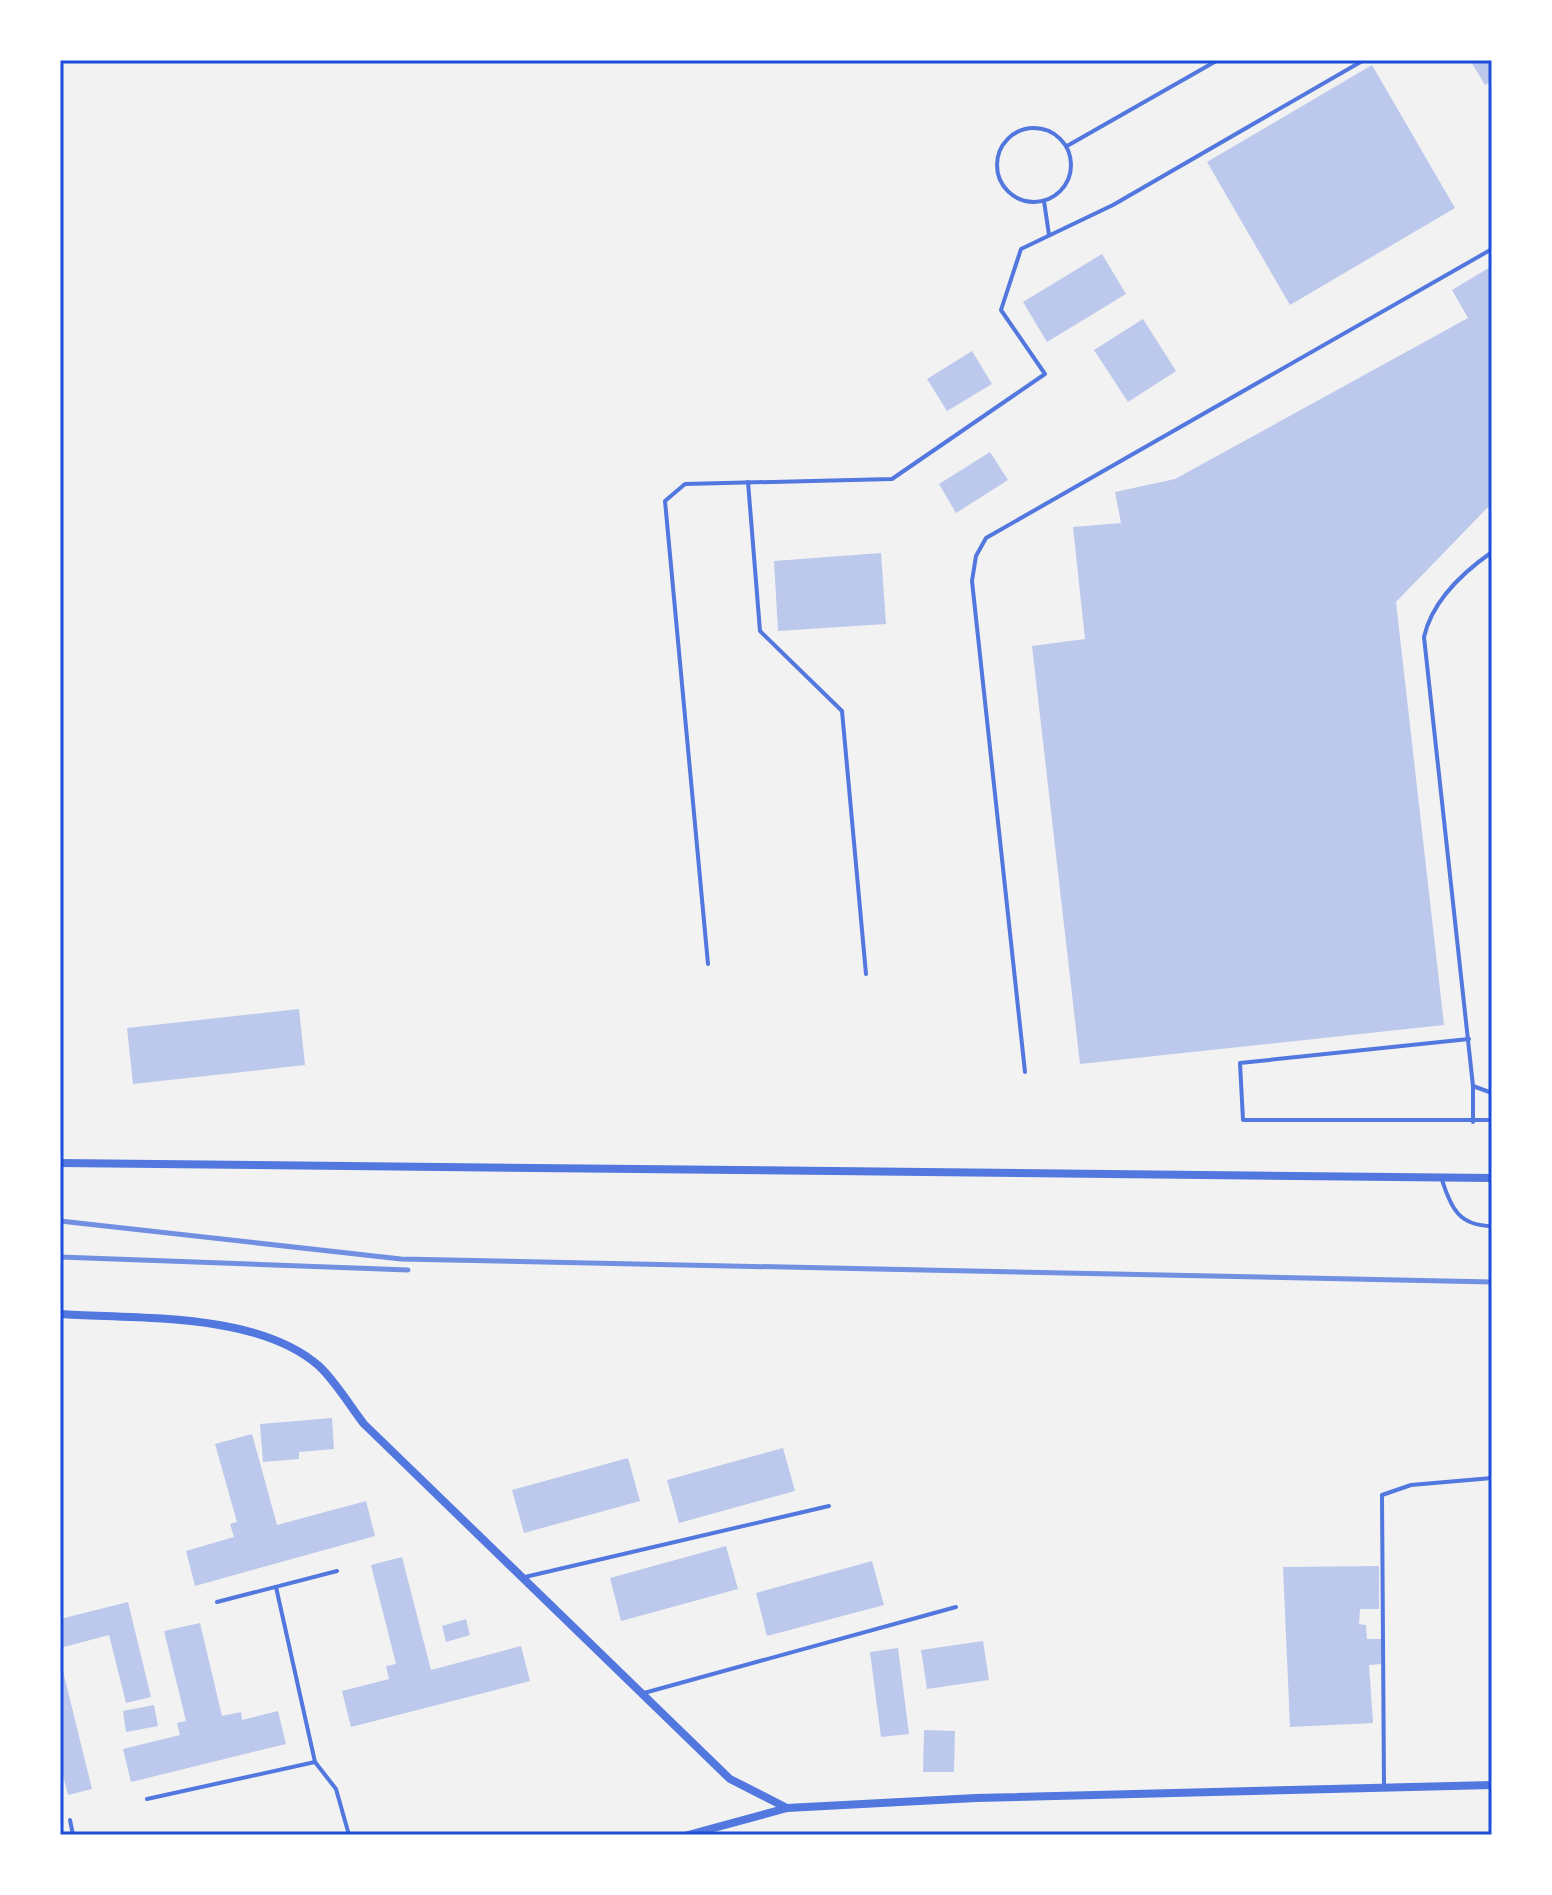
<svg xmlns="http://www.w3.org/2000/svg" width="1552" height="1895" viewBox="0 0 1552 1895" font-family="'Titillium Web',sans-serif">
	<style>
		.building { fill: #bdc9ec }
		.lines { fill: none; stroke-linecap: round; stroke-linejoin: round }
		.service { stroke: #5277de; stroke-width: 4 }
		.minor { stroke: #5277de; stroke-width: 8 }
		.rail { stroke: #7290e2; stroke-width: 5 }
		.neatline { fill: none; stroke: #1d4ed8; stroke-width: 3 }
	</style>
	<rect width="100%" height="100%" fill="#f2f2f2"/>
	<g class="building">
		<polygon points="1470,60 1492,60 1492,81 1485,85"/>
		<polygon points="1372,65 1455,208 1290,305 1207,162"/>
		<polygon points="1102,254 1126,294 1047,342 1023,302"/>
		<polygon points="1492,266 1492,503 1396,602 1444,1025 1080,1064 1032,646 1085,639 1073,527 1121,523 1115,492 1175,479 1468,318 1452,290"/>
		<polygon points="1143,319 1176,371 1128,402 1094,350"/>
		<polygon points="972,351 992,384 947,411 927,379"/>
		<polygon points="990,452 1008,480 956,513 939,484"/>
		<polygon points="881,553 886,624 778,631 774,561"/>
		<polygon points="299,1009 305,1065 133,1084 127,1028"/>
		<polygon points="332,1418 334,1449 299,1452 299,1459 263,1462 260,1424"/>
		<polygon points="252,1434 277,1525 366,1501 375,1536 195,1586 186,1551 234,1537 230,1524 237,1522 215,1444"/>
		<polygon points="783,1448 795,1491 679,1523 667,1480"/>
		<polygon points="628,1458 640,1501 524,1533 512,1490"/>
		<polygon points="726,1546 738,1589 621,1621 610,1578"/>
		<polygon points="402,1557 431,1670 521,1646 530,1681 351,1727 342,1691 389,1679 386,1666 396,1664 371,1565"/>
		<polygon points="872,1561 884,1605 767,1636 756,1593"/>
		<polygon points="1379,1566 1379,1609 1360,1609 1359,1624 1366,1625 1367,1639 1381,1639 1381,1664 1369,1665 1373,1723 1290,1727 1283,1567"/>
		<polygon points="128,1602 151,1697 126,1703 109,1635 60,1648 60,1619"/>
		<polygon points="466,1619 470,1635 446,1642 442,1626"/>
		<polygon points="200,1623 222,1716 241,1712 242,1720 278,1711 286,1744 131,1782 123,1749 180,1735 177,1723 186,1721 164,1631"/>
		<polygon points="983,1641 989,1680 927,1689 921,1650"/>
		<polygon points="898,1648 909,1734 881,1737 870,1652"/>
		<polygon points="61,1663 92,1789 68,1795 60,1764"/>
		<polygon points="154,1705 158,1726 126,1732 123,1711"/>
		<polygon points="924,1730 955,1731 954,1772 923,1772"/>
	</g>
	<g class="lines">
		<g class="service">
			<circle cx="1034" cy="165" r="37"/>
			<polyline points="1067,146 1218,60"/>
			<polyline points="1044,201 1049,235"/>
			<polyline points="748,482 760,631 842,711 866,974"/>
			<path d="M1492,552C1462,573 1432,601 1424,637L1473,1086L1492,1093"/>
			<polyline points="708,964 665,501 685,484 892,479 1045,374 1001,310 1021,249 1113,205 1364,60"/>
			<polyline points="1469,1039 1240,1063 1243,1120 1492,1120"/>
			<polyline points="1025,1072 972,581 976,556 986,538 1492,249"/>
			<polyline points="1473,1122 1473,1086"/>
			<path d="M1442,1180C1451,1208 1459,1226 1492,1226"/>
			<polyline points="525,1577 829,1506"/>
			<polyline points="276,1587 315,1762"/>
			<polyline points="217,1602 337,1571"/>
			<polyline points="644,1693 956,1607"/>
			<polyline points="1384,1786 1382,1495 1411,1485 1492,1478"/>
			<polyline points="147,1799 315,1762 336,1789 349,1835"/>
			<polyline points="70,1820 73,1835"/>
		</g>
		<g class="minor">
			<polyline points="60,1163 1492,1178"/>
			<path d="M60,1314C138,1319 258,1312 319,1366C336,1382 350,1406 364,1424L730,1779L787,1808"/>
			<polyline points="688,1835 787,1808 976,1798 1492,1785"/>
		</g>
		<g class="rail">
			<polyline points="60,1221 401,1259 1492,1282"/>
			<polyline points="60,1257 408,1270"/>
		</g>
	</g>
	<rect width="1552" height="1895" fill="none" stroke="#ffffff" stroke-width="124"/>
	<rect x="62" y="62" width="1428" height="1771" class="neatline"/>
</svg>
